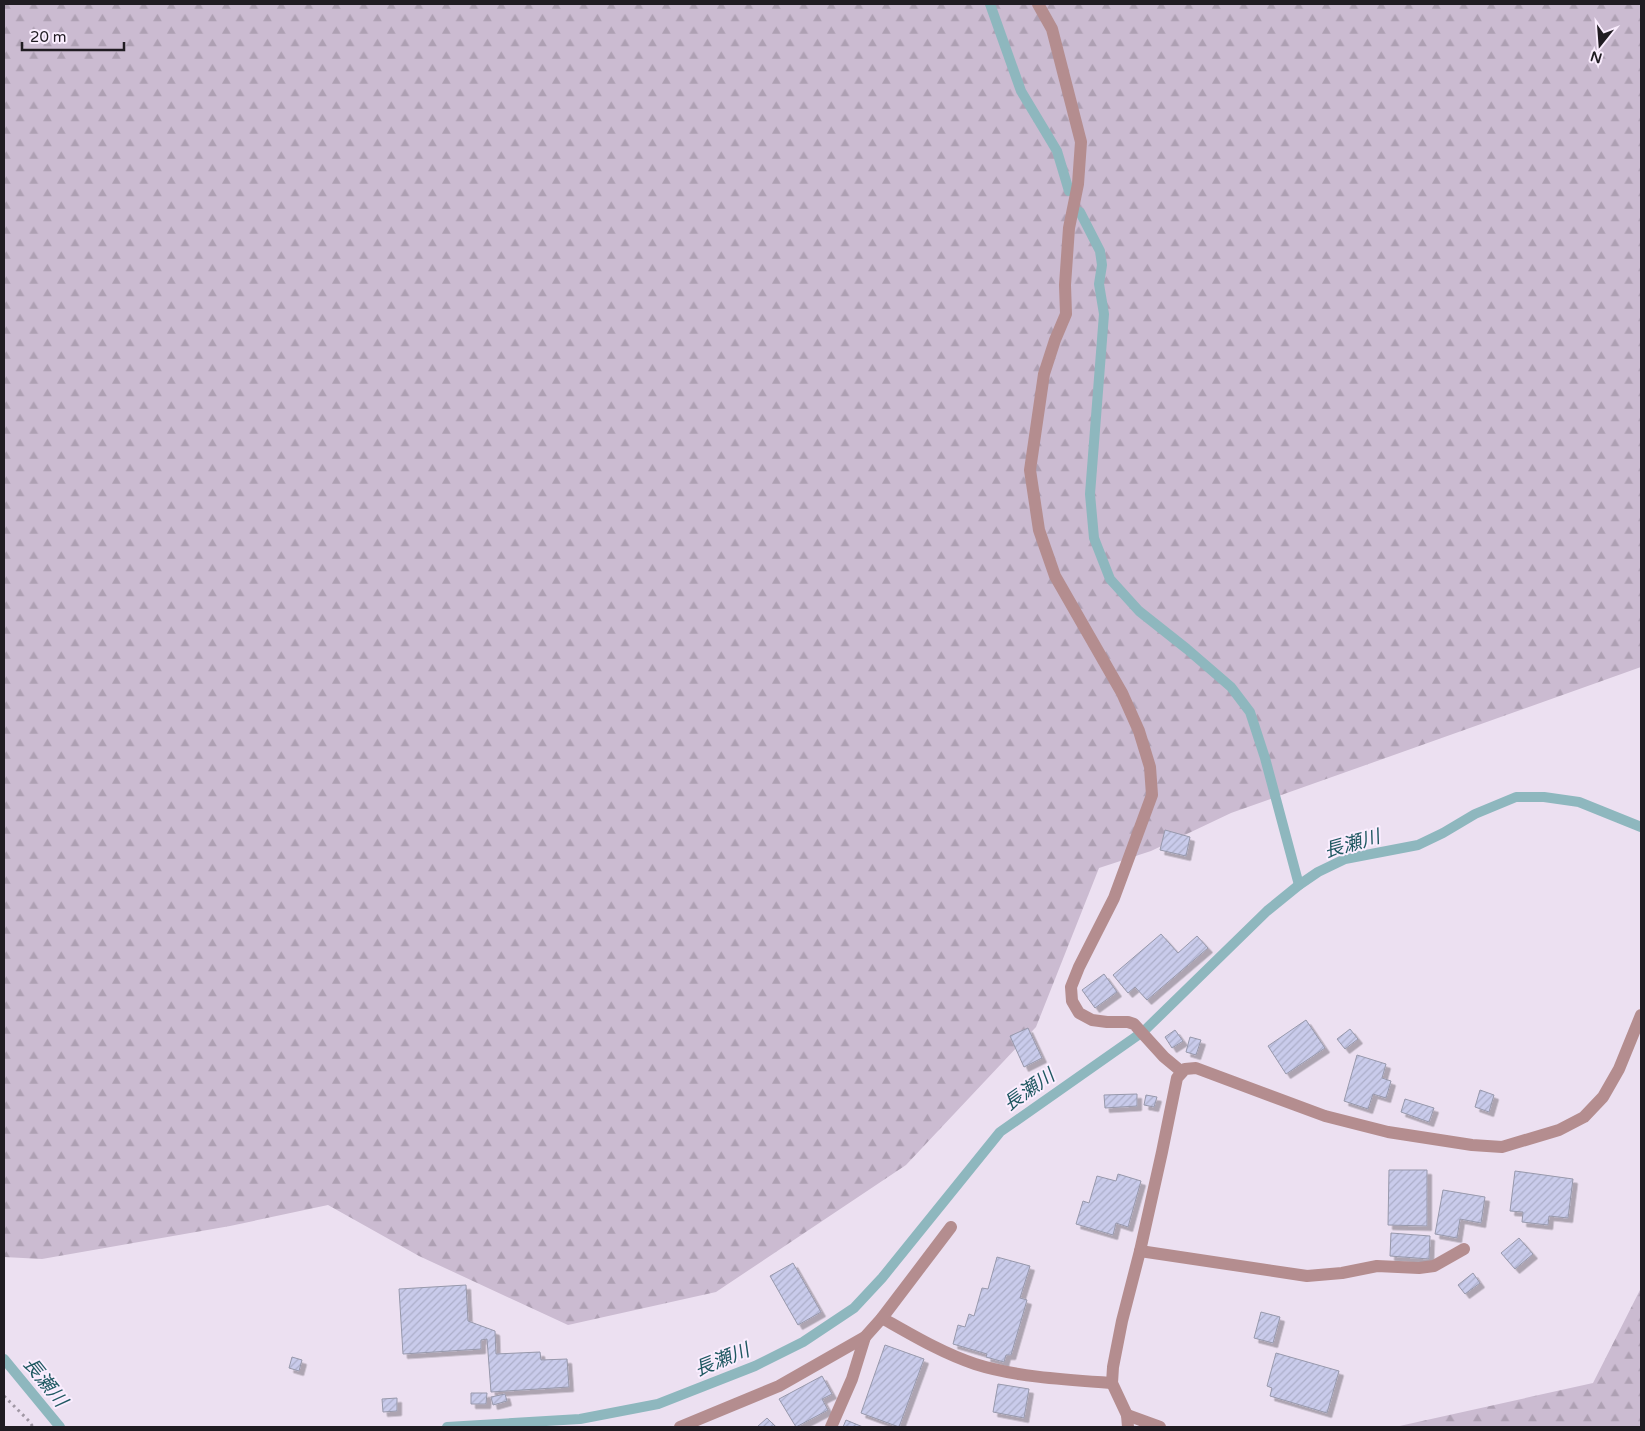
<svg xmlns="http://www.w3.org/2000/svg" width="1645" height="1431" viewBox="0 0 1645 1431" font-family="'Varela Round','Noto Sans JP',sans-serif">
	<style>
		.forest { fill: url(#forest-firs) }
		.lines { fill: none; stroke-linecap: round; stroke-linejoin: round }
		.stream { stroke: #8eb7be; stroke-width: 10 }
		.building { fill: url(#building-hatch); stroke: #9798ab; filter: url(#shadow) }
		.path { stroke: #a097a4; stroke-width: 3; stroke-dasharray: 2.5 4; stroke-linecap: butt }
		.lane { stroke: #b48d8f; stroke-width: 12 }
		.street { stroke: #b48d8f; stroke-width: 12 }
		.labels { text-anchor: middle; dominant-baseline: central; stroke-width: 4; stroke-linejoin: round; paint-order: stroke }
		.water-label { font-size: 19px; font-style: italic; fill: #1f5861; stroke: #faedfe }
	</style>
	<defs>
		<pattern id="forest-firs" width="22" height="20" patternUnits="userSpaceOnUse" patternTransform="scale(1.25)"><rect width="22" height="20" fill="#cbbbd1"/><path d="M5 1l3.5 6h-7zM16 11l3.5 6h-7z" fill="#aea0b3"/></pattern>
		<pattern id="building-hatch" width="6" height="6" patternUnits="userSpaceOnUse" patternTransform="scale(1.25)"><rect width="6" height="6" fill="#c9cbeb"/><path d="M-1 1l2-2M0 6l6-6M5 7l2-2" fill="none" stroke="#acaec9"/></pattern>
		<filter id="shadow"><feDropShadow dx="4.5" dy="4.5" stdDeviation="0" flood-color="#0004"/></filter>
	</defs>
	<rect width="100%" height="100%" fill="#ece0f1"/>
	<g class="forest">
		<polygon points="4,4 1641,4 1641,667 1231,813 1151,851 1099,868 1036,1027 906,1165 716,1292 568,1325 419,1256 328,1205 230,1226 42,1259 4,1257"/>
		<polygon points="1641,1288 1641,1427 1395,1427 1593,1383"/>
	</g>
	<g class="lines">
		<g class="stream">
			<polyline points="990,4 1021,91 1057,151 1069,191"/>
			<polyline points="1080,212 1100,251 1102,265 1099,284 1104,314 1090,494 1094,538 1110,579 1139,611 1187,649 1231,687 1250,712 1265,758 1299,885"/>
			<polyline points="4,1359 60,1427"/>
			<polyline points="447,1427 580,1419 658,1404 755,1366 803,1342 854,1308 882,1278 1000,1132 1144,1031 1267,911 1299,885 1318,872 1345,859 1418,845 1443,833 1475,814 1516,797 1544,797 1579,802 1641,827"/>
		</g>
	</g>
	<g class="building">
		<polygon points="1165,830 1190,837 1186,856 1160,850"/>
		<polygon points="1161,934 1178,953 1197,936 1208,948 1147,1000 1135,987 1128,993 1113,975"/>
		<polygon points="1104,974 1117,992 1095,1008 1082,990"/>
		<polygon points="1306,1020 1325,1048 1286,1074 1268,1046"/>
		<polygon points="1028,1028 1042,1058 1024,1067 1010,1036"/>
		<polygon points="1350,1029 1358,1039 1345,1049 1337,1039"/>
		<polygon points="1175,1030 1183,1041 1172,1048 1165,1037"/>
		<polygon points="1190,1037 1201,1040 1196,1055 1186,1052"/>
		<polygon points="1357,1055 1386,1064 1382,1078 1391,1081 1386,1098 1373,1094 1368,1109 1344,1101"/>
		<polygon points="1480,1090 1494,1095 1489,1112 1475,1107"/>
		<polygon points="1137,1094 1137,1106 1105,1108 1104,1095"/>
		<polygon points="1146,1095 1157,1097 1154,1107 1144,1105"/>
		<polygon points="1405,1099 1434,1108 1429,1122 1401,1112"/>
		<polygon points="1389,1170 1427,1170 1427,1226 1388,1225"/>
		<polygon points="1515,1171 1573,1179 1568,1218 1549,1216 1548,1225 1522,1222 1523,1212 1510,1211"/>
		<polygon points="1118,1174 1141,1181 1128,1227 1116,1223 1113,1235 1076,1224 1083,1201 1089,1203 1097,1176 1116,1181"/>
		<polygon points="1443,1190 1485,1197 1481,1223 1460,1219 1457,1238 1435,1234"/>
		<polygon points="1391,1233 1430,1236 1429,1259 1390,1256"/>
		<polygon points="1519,1238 1533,1254 1515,1269 1501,1253"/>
		<polygon points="997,1257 1030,1266 1020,1298 1027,1300 1011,1355 1006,1355 1004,1362 986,1357 987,1354 953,1344 958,1325 965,1327 969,1314 974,1316 982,1288 988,1289"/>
		<polygon points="793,1263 821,1312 798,1325 770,1276"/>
		<polygon points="1473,1273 1480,1283 1465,1294 1458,1285"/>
		<polygon points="466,1285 468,1321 495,1331 496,1354 540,1352 541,1360 567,1359 569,1387 491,1392 487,1339 481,1340 481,1349 403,1354 399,1289"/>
		<polygon points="1261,1312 1280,1317 1273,1343 1254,1338"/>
		<polygon points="885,1345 924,1359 899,1427 861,1413"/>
		<polygon points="1276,1353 1339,1371 1327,1413 1270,1396 1272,1388 1267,1386"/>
		<polygon points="292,1357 302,1360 299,1371 289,1368"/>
		<polygon points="822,1376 832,1394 822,1399 828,1410 796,1427 779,1399"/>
		<polygon points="998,1384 1029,1389 1024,1418 993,1412"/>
		<polygon points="471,1393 487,1393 486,1404 471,1404"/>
		<polygon points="505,1394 507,1401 493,1405 491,1397"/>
		<polygon points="397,1398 397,1411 383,1412 382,1399"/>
		<polygon points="767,1418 776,1427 757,1427"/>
		<polygon points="846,1420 863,1427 843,1427"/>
	</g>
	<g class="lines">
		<polyline class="path" points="4,1396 29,1421 33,1427"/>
		<g class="lane">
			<polyline points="1127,1415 1160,1427"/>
			<polyline points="831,1427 852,1379 865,1337"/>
		</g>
		<g class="street">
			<polyline points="1038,4 1052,29 1081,142 1078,184 1069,228 1065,285 1066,314 1055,340 1044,374 1030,470 1039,530 1055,576 1122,693 1139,731 1150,767 1152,795 1114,898 1079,967 1071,987 1072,1001 1079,1013 1092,1020 1107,1022 1128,1022 1134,1024 1164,1057 1182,1072"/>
			<polyline points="1140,1251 1307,1276 1342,1273 1377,1266 1419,1268 1434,1266 1464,1249"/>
			<path d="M882,1318C912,1335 942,1353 975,1364C1015,1377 1070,1380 1112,1383"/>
			<polyline points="680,1427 779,1386 865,1337 882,1318 951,1227"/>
			<polyline points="1128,1427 1127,1415 1112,1383 1113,1367 1122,1321 1140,1251 1162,1152 1177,1078 1185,1069 1196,1068 1325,1116 1388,1132 1472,1145 1502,1147 1559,1130 1584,1117 1603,1097 1619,1069 1641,1015"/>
		</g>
	</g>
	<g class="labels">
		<g class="water-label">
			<text transform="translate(1352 844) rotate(-16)">長瀬川</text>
			<text transform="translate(1029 1090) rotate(-35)">長瀬川</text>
			<text transform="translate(722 1360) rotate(-22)">長瀬川</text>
			<text transform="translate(45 1382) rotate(51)">長瀬川</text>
		</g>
	</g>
	<rect width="1645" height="1431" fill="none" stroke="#201c22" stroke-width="10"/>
	<g transform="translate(1600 45) rotate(197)" stroke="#faedfe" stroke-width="4" paint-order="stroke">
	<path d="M0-4L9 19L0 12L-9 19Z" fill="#201c22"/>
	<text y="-8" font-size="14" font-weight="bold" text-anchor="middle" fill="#201c22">N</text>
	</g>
	<path d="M22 42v8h102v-8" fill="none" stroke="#201c22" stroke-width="2.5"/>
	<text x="30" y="42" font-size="15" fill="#201c22" stroke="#faedfe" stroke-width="4" paint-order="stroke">20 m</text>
</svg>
